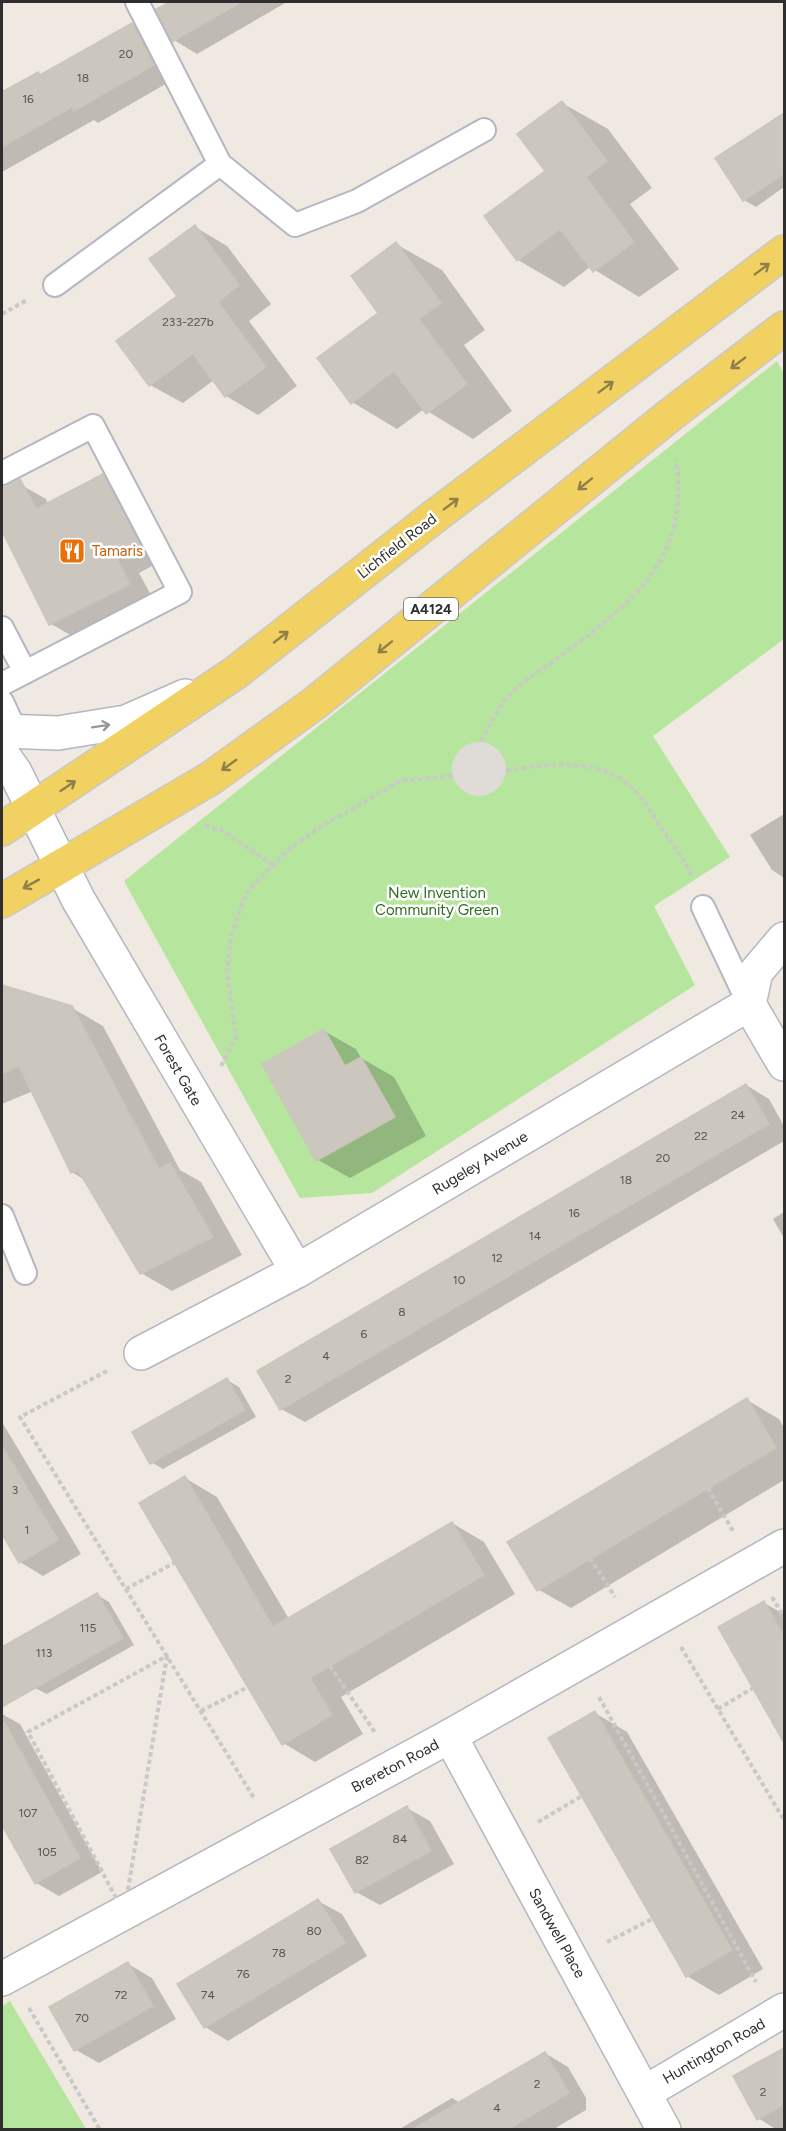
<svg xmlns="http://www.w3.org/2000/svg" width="786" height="2131" viewBox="0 0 786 2131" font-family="Figtree,sans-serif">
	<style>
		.green { fill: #b6e59e }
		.plaza { fill: #dfdcd8 }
		.shadow { fill: #0003 }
		.building { fill: #cbc7bf; stroke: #cbc5ba; stroke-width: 1.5 }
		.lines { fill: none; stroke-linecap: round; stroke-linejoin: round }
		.service-casing { stroke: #b4b7c1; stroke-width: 26 }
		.minor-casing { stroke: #b4b7c1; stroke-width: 36 }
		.primary-casing { stroke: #c9c9c9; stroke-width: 36 }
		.path { stroke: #c9c9c9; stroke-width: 4; stroke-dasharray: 4.5 3; stroke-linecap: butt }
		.service { stroke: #fff; stroke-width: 22 }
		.minor { stroke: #fff; stroke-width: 33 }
		.primary { stroke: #f2d163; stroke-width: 33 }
		.oneway { stroke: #908048 }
		.oneway2 { stroke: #969696 }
		.labels { text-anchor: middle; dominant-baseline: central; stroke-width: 5; stroke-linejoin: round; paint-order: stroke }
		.number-label { font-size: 12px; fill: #555452 }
		.shield { fill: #fff; stroke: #6d6d6d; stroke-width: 1.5 }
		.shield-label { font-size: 14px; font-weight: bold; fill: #2e2e2e }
		.street-label { font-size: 15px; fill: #2e2e2e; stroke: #fff }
		.food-label { font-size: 15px; fill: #c56008; stroke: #fff; text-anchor: start }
		.park-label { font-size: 15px; fill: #2c6e1b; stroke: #fff }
	</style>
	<rect width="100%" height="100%" fill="#efe9e1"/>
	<g class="green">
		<polygon points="777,361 784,374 784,639 653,736 730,857 654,906 695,985 372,1193 300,1198 124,881"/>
		<polygon points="10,2001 86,2129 2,2129 2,2006"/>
	</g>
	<circle class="plaza" cx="479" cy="769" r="27"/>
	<g class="shadow">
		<polygon points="173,2 287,2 197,54 174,40 158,10"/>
		<polygon points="132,25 156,38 176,78 98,123 94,120 2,172 2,94 38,73 42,76"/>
		<polygon points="562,103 608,129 652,188 630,204 679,269 639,297 590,267 564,287 518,260 486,216 547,171"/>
		<polygon points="780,118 784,121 784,187 756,207 744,200"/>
		<polygon points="195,227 227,246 271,304 249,321 297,386 258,415 226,396 214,380 183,403 150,385 179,296"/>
		<polygon points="396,244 442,270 485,330 464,345 512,411 473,439 424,409 397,429 352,402 380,313"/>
		<polygon points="103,476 126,490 163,560 139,573 152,597 74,637 51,624 2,528 2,497 23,486 46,499 48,504"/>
		<polygon points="784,814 784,878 772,870 750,835"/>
		<polygon points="12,990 72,1008 103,1026 180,1170 201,1182 242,1255 172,1291 141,1273 86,1181 72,1172 33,1091 2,1104 2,995"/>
		<polygon points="324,1031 356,1049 361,1058 394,1077 426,1136 350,1178 318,1160"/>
		<polygon points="746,1085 769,1099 784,1126 784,1141 305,1422 281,1409"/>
		<polygon points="784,1212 784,1238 773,1219"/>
		<polygon points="227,1380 239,1387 256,1417 163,1469 151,1462"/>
		<polygon points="747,1400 779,1419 784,1428 784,1480 571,1608 539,1590"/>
		<polygon points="2,1422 81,1554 43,1576 20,1562 2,1532"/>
		<polygon points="185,1478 217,1497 289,1619 452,1523 484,1542 515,1594 341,1697 363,1734 315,1762 283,1743"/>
		<polygon points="97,1595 109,1602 134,1645 47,1694 35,1688"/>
		<polygon points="764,1603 784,1614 784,1740 720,1628"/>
		<polygon points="595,1713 627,1732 763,1969 719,1995 687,1976"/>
		<polygon points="2,1714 20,1724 102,1872 59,1896 36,1883 2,1821"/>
		<polygon points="407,1808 430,1821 454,1864 380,1905 356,1892"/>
		<polygon points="318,1901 342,1914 367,1956 228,2041 205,2027"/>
		<polygon points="128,1964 152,1978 176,2019 99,2063 76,2050"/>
		<polygon points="784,2049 784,2130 777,2130 758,2118 735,2077"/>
		<polygon points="545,2053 568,2067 586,2098 586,2110 552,2130 398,2130 452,2098 460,2103"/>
	</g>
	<g class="building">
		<polygon points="170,2 241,2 172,42 156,9"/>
		<polygon points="132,23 154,65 74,111 72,107 2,147 2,92 38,72 40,75"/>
		<polygon points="562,101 607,161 586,177 634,242 593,272 560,229 517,261 484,216 545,171 517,134"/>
		<polygon points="784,113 784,174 743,201 715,158"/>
		<polygon points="195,225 239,285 218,302 266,367 225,397 193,354 149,386 116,341 177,296 149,259"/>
		<polygon points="396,242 441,303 419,319 467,384 426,414 394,371 351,404 317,358 378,313 351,276"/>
		<polygon points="103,474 141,547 117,559 130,584 49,625 2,531 2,486 20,479 36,509"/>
		<polygon points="2,985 72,1006 159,1169 170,1163 213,1237 140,1274 78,1170 71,1173 19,1066 2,1074"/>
		<polygon points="324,1029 345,1066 361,1057 395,1117 316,1161 262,1064"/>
		<polygon points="746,1084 769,1124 280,1410 257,1371"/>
		<polygon points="227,1378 245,1410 150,1464 132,1432"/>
		<polygon points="747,1398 776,1448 537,1591 507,1542"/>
		<polygon points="2,1446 58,1540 19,1563 2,1534"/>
		<polygon points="185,1476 273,1627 452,1522 484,1575 310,1678 332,1715 282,1745 139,1503"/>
		<polygon points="97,1593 123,1638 2,1707 2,1647"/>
		<polygon points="764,1601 784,1636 784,1743 718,1627"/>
		<polygon points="595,1711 732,1950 686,1977 548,1738"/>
		<polygon points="2,1718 80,1858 35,1884 2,1825"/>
		<polygon points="407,1806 431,1851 355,1893 330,1849"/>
		<polygon points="318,1899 345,1943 204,2028 177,1984"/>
		<polygon points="128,1962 153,2006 74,2051 49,2007"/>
		<polygon points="784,2048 784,2104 757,2120 733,2076"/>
		<polygon points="545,2052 569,2093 507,2130 411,2130"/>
	</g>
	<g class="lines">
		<defs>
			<g id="service">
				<polyline points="137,2 220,164 295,225 357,201 484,130"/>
				<polyline points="55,285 220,164"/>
				<polyline points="2,473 93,426 180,592 2,684"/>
				<polyline points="2,628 25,672"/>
				<polyline points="2,702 15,730"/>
				<polyline points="703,907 749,1004"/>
				<polyline points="2,1216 25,1273"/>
			</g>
			<g id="minor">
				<polyline points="2,731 58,733 126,722 185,696"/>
				<polyline points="2,754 15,772 78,899 297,1271"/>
				<polyline points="749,1004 784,1064"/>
				<polyline points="141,1353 297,1271 749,1004 756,972 784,939"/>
				<polyline points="450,1736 664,2130"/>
				<polyline points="2,1979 450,1736 784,1546"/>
				<polyline points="644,2093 784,2010"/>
			</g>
			<g id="primary">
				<polyline points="2,829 235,673 431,519 784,252"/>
				<polyline points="2,901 211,778 315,703 670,415 784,328"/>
			</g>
		</defs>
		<use href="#service" class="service-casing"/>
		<use href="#minor" class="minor-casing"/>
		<use href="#primary" class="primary-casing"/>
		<g class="path">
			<polyline points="2,314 27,300"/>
			<path d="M481,741C490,726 498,707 510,694C522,681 540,671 554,661C628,605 691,564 676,460"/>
			<path d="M507,771C551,762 606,757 638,794C647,804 654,817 662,829C673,845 684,858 691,876"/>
			<polyline points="205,826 222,830 274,866"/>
			<polyline points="221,1066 236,1038 227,972 231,936 246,893 290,848 327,823 400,781 453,776"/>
			<polyline points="107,1371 20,1417 254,1798"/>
			<polyline points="708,1488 733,1531"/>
			<polyline points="590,1558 615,1597"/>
			<polyline points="126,1589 174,1563"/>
			<polyline points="772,1597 784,1617"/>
			<polyline points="681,1647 784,1820"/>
			<polygon points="167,1656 124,1913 28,1732"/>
			<polyline points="330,1666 376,1734"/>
			<polyline points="599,1697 756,1982"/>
			<polyline points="718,1709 753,1688"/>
			<polyline points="201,1711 248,1687"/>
			<polyline points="538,1822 582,1796"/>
			<polyline points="607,1942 652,1919"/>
			<polyline points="29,2008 100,2130"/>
		</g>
		<use href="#service" class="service"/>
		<use href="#minor" class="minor"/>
		<use href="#primary" class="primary"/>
	</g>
	<defs><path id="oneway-shaft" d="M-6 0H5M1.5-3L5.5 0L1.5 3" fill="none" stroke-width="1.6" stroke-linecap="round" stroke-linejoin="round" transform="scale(1.5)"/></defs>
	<g class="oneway">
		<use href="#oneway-shaft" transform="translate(762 269) rotate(-37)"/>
		<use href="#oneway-shaft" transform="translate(738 363) rotate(143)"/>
		<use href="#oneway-shaft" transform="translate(606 387) rotate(-37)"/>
		<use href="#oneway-shaft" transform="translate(585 484) rotate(141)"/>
		<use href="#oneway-shaft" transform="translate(451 504) rotate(-37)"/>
		<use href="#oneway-shaft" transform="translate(281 637) rotate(-38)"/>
		<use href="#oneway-shaft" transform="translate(385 647) rotate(141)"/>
		<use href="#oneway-shaft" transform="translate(229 765) rotate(144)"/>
		<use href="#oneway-shaft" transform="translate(68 786) rotate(-34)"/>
		<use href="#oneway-shaft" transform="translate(31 884) rotate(151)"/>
	</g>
	<use class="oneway2" href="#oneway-shaft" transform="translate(101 726) rotate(-9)"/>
	<defs>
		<symbol id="restaurant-square" viewBox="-11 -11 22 22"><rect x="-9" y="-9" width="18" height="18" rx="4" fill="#e8710a" stroke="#fff"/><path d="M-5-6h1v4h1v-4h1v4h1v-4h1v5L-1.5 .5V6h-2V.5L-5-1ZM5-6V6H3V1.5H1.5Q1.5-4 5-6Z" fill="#fff"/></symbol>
	</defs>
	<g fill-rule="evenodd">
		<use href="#restaurant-square" x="57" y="536" width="30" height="30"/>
	</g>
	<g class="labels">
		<g class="number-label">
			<text x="126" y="54">20</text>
			<text x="83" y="78">18</text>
			<text x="28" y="99">16</text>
			<text x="188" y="322">233-227b</text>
			<text x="738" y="1115">24</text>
			<text x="701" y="1136">22</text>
			<text x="663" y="1158">20</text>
			<text x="626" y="1180">18</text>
			<text x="574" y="1213">16</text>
			<text x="535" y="1236">14</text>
			<text x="497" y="1258">12</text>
			<text x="459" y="1280">10</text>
			<text x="402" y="1312">8</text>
			<text x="364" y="1334">6</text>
			<text x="326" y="1356">4</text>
			<text x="288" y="1379">2</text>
			<text x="15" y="1490">3</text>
			<text x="27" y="1530">1</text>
			<text x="88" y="1628">115</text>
			<text x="44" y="1653">113</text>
			<text x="28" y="1813">107</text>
			<text x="400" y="1839">84</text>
			<text x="47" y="1852">105</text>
			<text x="362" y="1860">82</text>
			<text x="314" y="1931">80</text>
			<text x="279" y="1953">78</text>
			<text x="243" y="1974">76</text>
			<text x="121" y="1995">72</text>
			<text x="208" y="1995">74</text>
			<text x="82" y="2018">70</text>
			<text x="537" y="2084">2</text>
			<text x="763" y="2092">2</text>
			<text x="497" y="2108">4</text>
		</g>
		<rect class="shield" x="404" y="598" width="54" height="22" rx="4.5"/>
		<g class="shield-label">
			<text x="431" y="609">A4124</text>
		</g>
		<g class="street-label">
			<text transform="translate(397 546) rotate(-38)">Lichfield Road</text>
			<text transform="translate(178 1070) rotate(60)">Forest Gate</text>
			<text transform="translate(480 1163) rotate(-31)">Rugeley Avenue</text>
			<text transform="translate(395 1766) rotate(-28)">Brereton Road</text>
			<text transform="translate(557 1933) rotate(61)">Sandwell Place</text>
			<text transform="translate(714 2051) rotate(-30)">Huntington Road</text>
		</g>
		<g class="food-label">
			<text x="92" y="551">Tamaris</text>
		</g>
		<g class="park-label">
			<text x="437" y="893">New Invention<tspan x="437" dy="17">Community Green</tspan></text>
		</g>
	</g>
	<rect width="786" height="2131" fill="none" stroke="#2e2e2e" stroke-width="6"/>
</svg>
